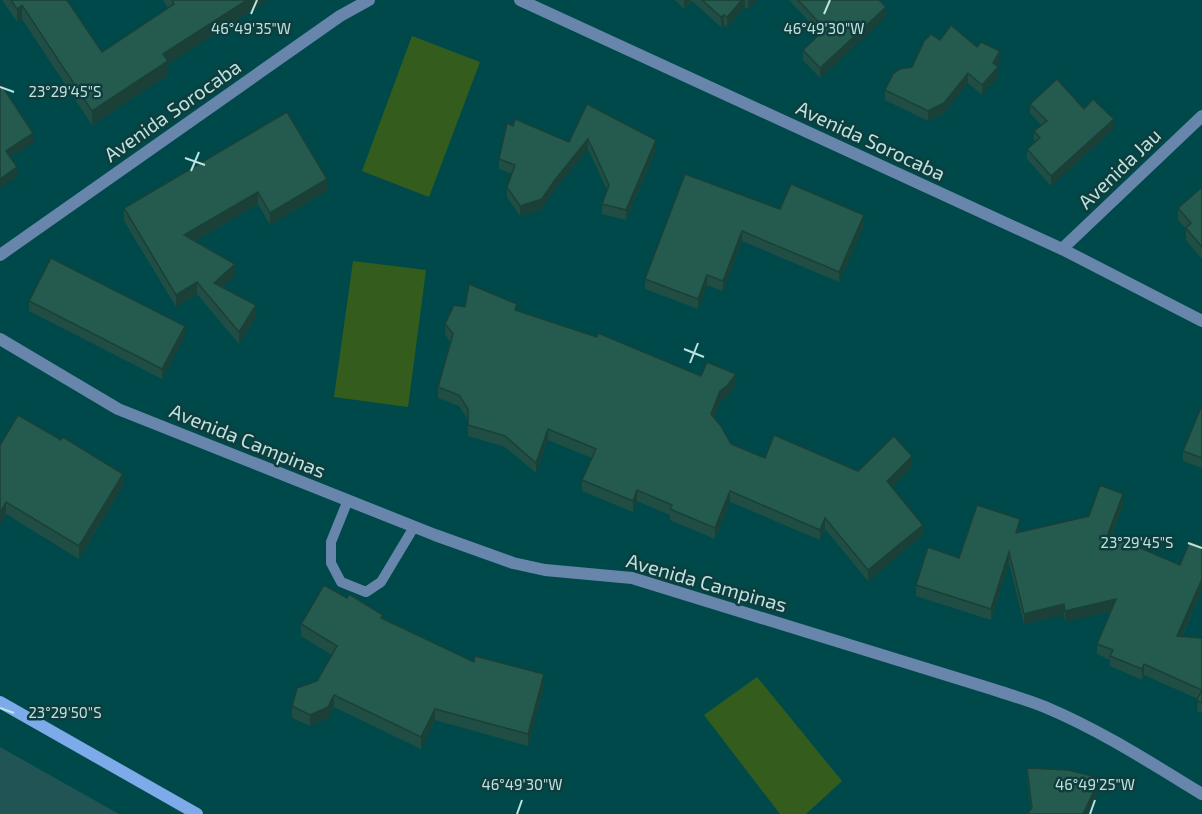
<svg xmlns="http://www.w3.org/2000/svg" width="1202" height="814" viewBox="0 0 1202 814" font-family="'Exo 2',sans-serif">
	<style>
		.built { fill: #215454 }
		.green { fill: #345d1d }
		.lines { fill: none; stroke-linecap: round; stroke-linejoin: round }
		.service { stroke: #6885ac; stroke-width: 10 }
		.minor { stroke: #6885ac; stroke-width: 12 }
		.secondary { stroke: #7dabe9; stroke-width: 12 }
		.wall { fill: #204e44 }
		.shaded-wall { fill: #1a4037 }
		.building { fill: #255b4f; stroke: #1a4037; stroke-width: 1.5 }
		.ticks { fill: none; stroke: #bce2e2; stroke-width: 2 }
		.labels { text-anchor: middle; dominant-baseline: central; stroke-width: 5; stroke-linejoin: round; paint-order: stroke }
		.street-label { font-size: 20px; fill: #bce2e2; stroke: #103c3c }
		.ticks-label { font-size: 15px; text-anchor: middle; fill: #bce2e2; stroke: #103c3c; stroke-width: 5; stroke-linejoin: round; paint-order: stroke }
	</style>
	<rect width="100%" height="100%" fill="#00494a"/>
	<polygon class="built" points="0,747 119,814 0,814"/>
	<g class="green">
		<polygon points="412,36 480,62 429,197 362,171"/>
		<polygon points="353,261 426,270 408,407 334,397"/>
		<polygon points="757,677 842,781 806,814 780,814 704,715"/>
	</g>
	<g class="lines">
		<polyline class="service" points="348,500 331,542 331,563 341,582 366,592 381,582 414,527"/>
		<g class="minor">
			<polyline points="520,0 1062,249 1202,321"/>
			<polyline points="1062,249 1202,116"/>
			<polyline points="0,255 340,16 369,0"/>
			<path d="M0,339L118,409L435,535L513,563L545,570L632,578L992,689C1010,695 1028,700 1045,707C1100,730 1151,763 1202,794"/>
		</g>
		<polyline class="secondary" points="0,702 197,814"/>
	</g>
	<g class="wall">
		<polygon points="2,0 67,0 102,52 168,8 163,0 268,0 168,64 168,75 92,125 22,19 17,22"/>
		<polygon points="675,0 757,0 748,9 745,7 727,27 724,25 721,27 692,1 684,9"/>
		<polygon points="789,0 879,0 886,17 820,78 803,60 803,50 820,33"/>
		<polygon points="940,40 977,47 1000,61 997,66 998,77 982,95 968,83 944,113 928,121 885,100 885,90 912,67"/>
		<polygon points="587,104 656,150 626,220 602,214 602,204 607,190 588,149 554,191 542,209 520,216 507,197 507,187 512,174 499,169 499,159 513,126 569,142"/>
		<polygon points="1030,104 1084,109 1114,129 1051,186 1027,159 1027,149 1036,142 1034,140 1034,131 1041,125 1030,113"/>
		<polygon points="287,112 327,191 270,225 258,204 195,241 235,276 223,287 256,317 239,344 197,294 176,307 124,221 124,208"/>
		<polygon points="1202,187 1202,259 1186,240 1186,229 1178,220 1178,208"/>
		<polygon points="780,209 864,225 839,282 742,241 723,291 707,285 698,309 645,289 645,279"/>
		<polygon points="29,301 185,336 162,379 29,311"/>
		<polygon points="465,307 517,311 701,376 736,385 727,397 720,402 714,418 731,444 765,458 858,471 912,467 891,487 923,535 868,581 825,529 820,540 730,502 715,539 670,520 670,515 637,501 633,512 582,491 582,480 592,458 548,440 536,473 505,447 468,436 468,420 459,406 438,398 438,387 450,342 445,334 445,324"/>
		<polygon points="1202,405 1202,468 1183,461 1183,451"/>
		<polygon points="0,445 123,486 79,559 6,514 0,525"/>
		<polygon points="1123,505 1112,535 1202,590 1182,637 1202,638 1202,713 1197,711 1198,699 1144,675 1142,680 1110,666 1110,660 1097,654 1097,644 1111,611 1065,622 1064,615 1024,624 1009,563 991,620 916,596 916,585 959,558 1020,530 1019,532 1089,516"/>
		<polygon points="347,598 383,618 474,662 544,686 528,746 435,720 421,749 334,707 328,718 310,726 292,718 292,706 317,681 332,655 301,636 301,624"/>
		<polygon points="1027,768 1100,788 1031,809 1027,778"/>
	</g>
	<g class="shaded-wall">
		<polygon points="247,0 268,0 168,64 168,75 92,125 92,111 163,54"/>
		<polygon points="684,0 692,0 684,9"/>
		<polygon points="742,0 745,0 745,7 727,27 727,17"/>
		<polygon points="748,0 757,0 748,9"/>
		<polygon points="22,5 22,19 17,22 17,9"/>
		<polygon points="886,7 886,17 820,78 820,68"/>
		<polygon points="724,15 724,25 721,27 721,17"/>
		<polygon points="1000,51 1000,61 993,73 998,67 998,77 982,95 982,85"/>
		<polygon points="968,73 968,83 944,113 928,121 928,111"/>
		<polygon points="1114,119 1114,129 1051,186 1051,176"/>
		<polygon points="33,133 33,143 6,160 6,151"/>
		<polygon points="588,139 588,149 554,191 542,209 520,216 520,206 554,181"/>
		<polygon points="656,140 656,150 626,220 626,210"/>
		<polygon points="17,167 17,177 0,188 0,179"/>
		<polygon points="327,179 327,191 270,225 270,213"/>
		<polygon points="258,192 258,204 184,247 184,235"/>
		<polygon points="864,215 864,225 839,282 839,272"/>
		<polygon points="742,231 742,241 723,291 723,281"/>
		<polygon points="235,264 235,276 214,295 214,283"/>
		<polygon points="707,275 707,285 698,309 698,299"/>
		<polygon points="197,282 197,294 176,307 176,295"/>
		<polygon points="256,305 256,317 239,344 239,332"/>
		<polygon points="185,326 185,336 162,379 162,369"/>
		<polygon points="736,374 736,385 727,397 720,402 711,425 711,414 720,391"/>
		<polygon points="548,429 548,440 536,473 536,463"/>
		<polygon points="912,456 912,467 887,492 887,481"/>
		<polygon points="123,474 123,486 79,559 79,546"/>
		<polygon points="637,490 637,501 633,512 633,501"/>
		<polygon points="730,491 730,502 715,539 715,528"/>
		<polygon points="1123,494 1123,505 1108,544 1108,534"/>
		<polygon points="6,502 6,514 0,525 0,513"/>
		<polygon points="825,518 825,529 820,540 820,530"/>
		<polygon points="1020,519 1020,530 1016,544 1016,533"/>
		<polygon points="923,525 923,535 868,581 868,570"/>
		<polygon points="1009,552 1009,563 991,620 991,609"/>
		<polygon points="1202,579 1202,590 1177,647 1177,636"/>
		<polygon points="1116,599 1116,610 1065,622 1065,611"/>
		<polygon points="1064,604 1064,615 1024,624 1024,614"/>
		<polygon points="1144,664 1144,675 1142,680 1142,669"/>
		<polygon points="544,674 544,686 528,746 528,734"/>
		<polygon points="334,695 334,707 328,718 310,726 310,715"/>
		<polygon points="435,709 435,720 421,749 421,737"/>
		<polygon points="1100,778 1100,788 1088,814 1083,814"/>
	</g>
	<g class="building">
		<polygon points="11,0 67,0 102,52 174,4 172,0 247,0 163,54 168,61 92,111 22,5 17,9"/>
		<polygon points="702,0 742,0 727,17 724,15 721,17"/>
		<polygon points="798,0 879,0 886,7 820,68 803,50 825,29"/>
		<polygon points="951,25 977,47 981,42 1000,51 993,63 998,67 982,85 968,73 944,103 928,111 885,90 893,74 900,69 912,67 924,41 931,34 940,40"/>
		<polygon points="1057,79 1084,109 1093,99 1114,119 1051,176 1027,149 1040,138 1034,131 1047,121 1030,104"/>
		<polygon points="0,83 33,133 6,151 17,167 0,179"/>
		<polygon points="587,104 656,140 626,210 602,204 609,185 588,139 554,181 542,199 520,206 507,187 515,165 499,159 507,123 513,126 515,119 569,142"/>
		<polygon points="287,112 327,179 270,213 258,192 184,235 235,264 214,283 256,305 239,332 197,282 176,295 124,208"/>
		<polygon points="685,174 780,209 791,184 864,215 839,272 742,231 723,281 707,275 698,299 645,279"/>
		<polygon points="1202,187 1202,247 1186,228 1191,223 1178,208"/>
		<polygon points="51,258 185,326 162,369 29,301"/>
		<polygon points="469,284 517,304 515,310 597,337 598,333 701,376 707,362 736,374 727,386 720,391 711,414 721,426 731,444 765,458 774,435 858,471 894,436 912,456 887,481 923,525 868,570 825,518 820,530 730,491 715,528 670,509 672,505 637,490 633,501 582,480 596,449 548,429 536,463 505,436 468,425 468,409 459,395 438,387 453,334 445,324 454,305 465,307"/>
		<polygon points="1202,405 1202,458 1183,451"/>
		<polygon points="18,415 61,440 63,437 123,474 79,546 6,502 0,513 0,445"/>
		<polygon points="1100,485 1123,494 1108,534 1180,565 1190,541 1202,546 1202,579 1177,636 1202,638 1202,703 1197,700 1202,690 1144,664 1142,669 1110,656 1113,650 1097,644 1116,599 1065,611 1064,604 1024,614 1009,552 991,609 916,585 928,547 959,558 977,505 1020,519 1016,533 1089,516"/>
		<polygon points="324,585 347,598 349,594 383,615 381,618 474,662 475,656 544,674 528,734 435,709 421,737 334,695 328,707 310,715 292,706 297,688 317,681 337,646 301,624"/>
		<polygon points="1027,768 1068,770 1100,778 1083,814 1027,814 1032,808"/>
	</g>
	<path class="ticks" d="M251,14L257,0M824,14L830,0M0,87L14,92M185,158L205,165M191,171L199,152M684,349L704,357M690,363L698,343M1188,543L1202,548M0,708L14,713M517,814L522,800M1090,814L1095,800"/>
	<g class="labels">
		<g class="street-label">
			<text transform="translate(172 110) rotate(-35)">Avenida Sorocaba</text>
			<text transform="translate(871 140) rotate(25)">Avenida Sorocaba</text>
			<text transform="translate(1119 168) rotate(-44)">Avenida Jau</text>
			<text transform="translate(248 440) rotate(22)">Avenida Campinas</text>
			<text transform="translate(707 582) rotate(16)">Avenida Campinas</text>
		</g>
	</g>
	<g class="ticks-label">
		<text x="251" y="34">46°49'35"W</text>
		<text x="824" y="34">46°49'30"W</text>
		<text x="65" y="97">23°29'45"S</text>
		<text x="1137" y="548">23°29'45"S</text>
		<text x="65" y="718">23°29'50"S</text>
		<text x="522" y="790">46°49'30"W</text>
		<text x="1095" y="790">46°49'25"W</text>
	</g>
</svg>
